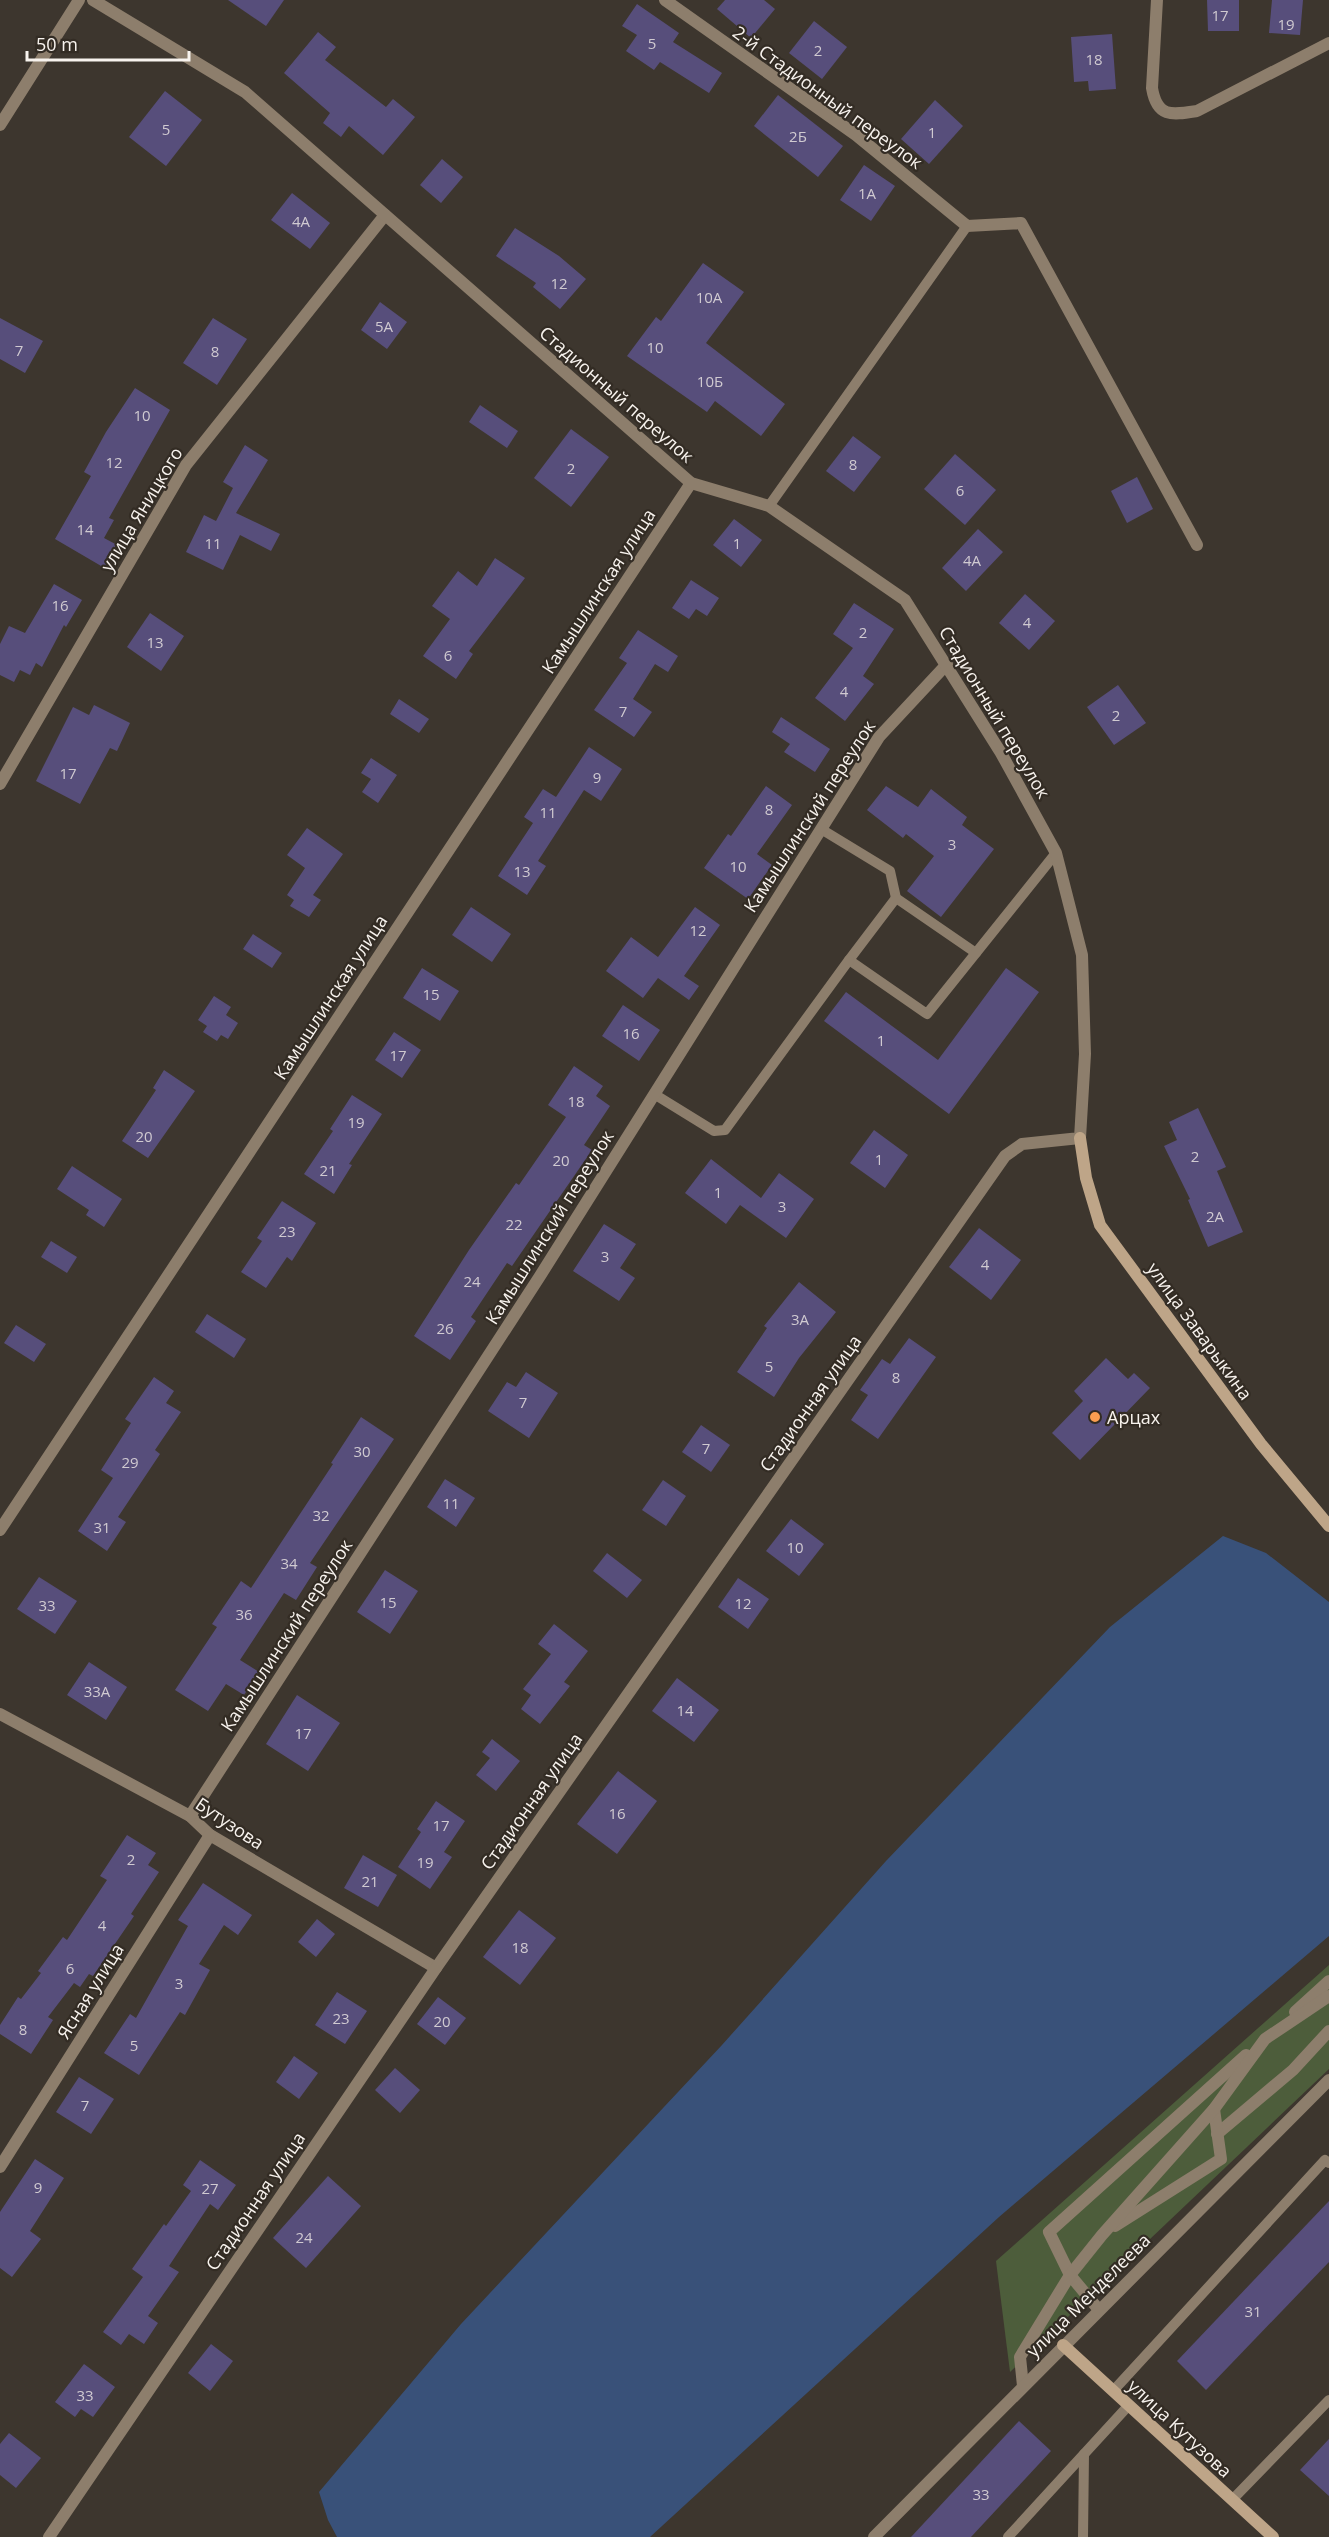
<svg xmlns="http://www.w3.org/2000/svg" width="1329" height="2537" viewBox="0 0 1329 2537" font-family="'Open Sans',sans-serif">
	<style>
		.green { fill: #4d5d3b }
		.water { fill: #395179 }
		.building { fill: #574e7b }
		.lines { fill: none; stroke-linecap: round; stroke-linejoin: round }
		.lane { stroke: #8d7e6c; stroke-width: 10 }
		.street { stroke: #8d7e6c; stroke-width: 12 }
		.secondary { stroke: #bea588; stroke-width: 12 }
		.poi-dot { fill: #fb9e50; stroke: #332c24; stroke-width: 2 }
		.labels { text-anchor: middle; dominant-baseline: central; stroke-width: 4.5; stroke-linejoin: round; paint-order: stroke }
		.number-label { font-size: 15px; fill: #d0cad1 }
		.street-label { font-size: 18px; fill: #f8f3ee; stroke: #332c24 }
		.poi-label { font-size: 18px; fill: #f8f3ee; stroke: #332c24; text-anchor: start }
	</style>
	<rect width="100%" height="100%" fill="#3d362e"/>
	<polygon class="green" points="1329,1965 1329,2069 1010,2372 996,2261"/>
	<polygon class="water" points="1223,1536 1266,1553 1329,1602 1329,1936 999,2217 650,2537 337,2537 328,2520 319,2492 461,2324 722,2045 886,1861 1110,1627"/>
	<g class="building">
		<polygon points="228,0 284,0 266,26"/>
		<polygon points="725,0 764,0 775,9 751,38 717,9"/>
		<polygon points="1207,0 1239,0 1239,31 1208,31"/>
		<polygon points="1272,0 1303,0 1300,35 1269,33"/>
		<polygon points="637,4 679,33 673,42 722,73 709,93 660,62 654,70 626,51 637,35 622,26"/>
		<polygon points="814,21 847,47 822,79 789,53"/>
		<polygon points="318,32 336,47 325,60 386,107 393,99 415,117 383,155 349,126 341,137 323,123 330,113 284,73"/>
		<polygon points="1112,34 1116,89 1089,91 1088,81 1074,82 1071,37"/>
		<polygon points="165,91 202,120 166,166 129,137"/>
		<polygon points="778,95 843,146 818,177 754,126"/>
		<polygon points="935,100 963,126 929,164 901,139"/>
		<polygon points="442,159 463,177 441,203 420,185"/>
		<polygon points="864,165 895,186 871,221 840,200"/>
		<polygon points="292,193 330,223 310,249 271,220"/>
		<polygon points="515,228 559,256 586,279 560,309 533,287 536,283 496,256"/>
		<polygon points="703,263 744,292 706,343 785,404 761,436 715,401 707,412 627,356 656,317 661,321"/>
		<polygon points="380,302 407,322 387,349 361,330"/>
		<polygon points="0,318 43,341 25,373 0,359"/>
		<polygon points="213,318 247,339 217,385 183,363"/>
		<polygon points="135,388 170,410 109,518 114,520 104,538 121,547 108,570 55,539 91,476 84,472 106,432"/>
		<polygon points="480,405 518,431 507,448 469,422"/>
		<polygon points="571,429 609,457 571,507 534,478"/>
		<polygon points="853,436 881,457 854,492 826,471"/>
		<polygon points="245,445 268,460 236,513 280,534 271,551 240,535 223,570 186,552 204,515 216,521 233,488 223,482"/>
		<polygon points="955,454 996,490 965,525 924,489"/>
		<polygon points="1137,477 1153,509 1127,523 1111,491"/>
		<polygon points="734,519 762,540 741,567 713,545"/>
		<polygon points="978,529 1003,552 966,591 942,568"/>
		<polygon points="495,558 525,578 469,651 473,654 456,679 423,656 450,619 432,606 458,571 477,586"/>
		<polygon points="691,580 719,598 707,616 696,609 689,619 672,608"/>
		<polygon points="54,584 82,600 66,627 64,625 42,667 36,663 30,675 20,670 14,682 0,675 0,644 9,626 25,633"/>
		<polygon points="1025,594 1055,621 1029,650 999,623"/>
		<polygon points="854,603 894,629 863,676 874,684 845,721 815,698 853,648 833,634"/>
		<polygon points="150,613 184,636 161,671 127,647"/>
		<polygon points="638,630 678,656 668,672 655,664 633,699 652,712 634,737 594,710 627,663 619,658"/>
		<polygon points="1118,685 1146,723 1114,745 1087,707"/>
		<polygon points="399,699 429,719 419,733 390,714"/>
		<polygon points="94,705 130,723 117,751 110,748 80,804 36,781 73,707 89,715"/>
		<polygon points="781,717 830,749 815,772 784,752 790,744 772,732"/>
		<polygon points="589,747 622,769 601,801 584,790 538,861 546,866 527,895 498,876 533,823 524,817 543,789 556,797"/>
		<polygon points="371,758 397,775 378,803 362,792 371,779 361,773"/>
		<polygon points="766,786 792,805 757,854 772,865 748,899 704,868 728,834 731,836"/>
		<polygon points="886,786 918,807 931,789 967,817 962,825 994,849 941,917 907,891 934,856 906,834 903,838 867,810"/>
		<polygon points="307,828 343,854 313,895 321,900 309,917 290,906 294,900 287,895 305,868 287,855"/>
		<polygon points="471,907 511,934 492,962 452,935"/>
		<polygon points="695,907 720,925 684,976 699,986 689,1000 658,978 643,998 606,971 631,937 658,957"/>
		<polygon points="253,934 282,953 272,968 243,949"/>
		<polygon points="422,968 459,991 440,1021 403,998"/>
		<polygon points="1006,968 1039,992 949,1114 824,1021 846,992 938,1060"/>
		<polygon points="214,996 231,1007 226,1015 238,1023 228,1039 221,1035 217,1041 203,1032 207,1026 198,1020"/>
		<polygon points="623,1005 660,1030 639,1061 602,1036"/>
		<polygon points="394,1032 421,1050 402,1078 375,1060"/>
		<polygon points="574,1066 603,1086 596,1096 610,1106 584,1145 592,1150 512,1266 507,1263 471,1317 476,1321 450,1360 414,1336 469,1250 516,1183 519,1185 566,1117 548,1105"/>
		<polygon points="164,1070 195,1091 148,1158 122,1141 156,1090 153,1088"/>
		<polygon points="352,1095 382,1114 349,1164 352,1165 334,1194 304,1174 333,1131 330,1129"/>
		<polygon points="1198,1108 1226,1167 1217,1171 1243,1232 1208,1247 1188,1200 1190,1199 1164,1146 1177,1140 1169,1122"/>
		<polygon points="874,1130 908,1155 885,1188 850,1163"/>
		<polygon points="711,1159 761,1198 779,1173 814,1199 786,1238 740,1205 726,1224 685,1193"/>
		<polygon points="72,1166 122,1199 104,1227 86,1215 89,1210 57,1189"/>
		<polygon points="282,1201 316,1223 292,1261 287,1257 266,1288 241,1272 262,1241 257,1238"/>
		<polygon points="604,1224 636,1244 620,1268 635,1278 619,1301 573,1271"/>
		<polygon points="979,1228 1021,1260 991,1300 949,1267"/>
		<polygon points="51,1241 77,1257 67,1273 41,1257"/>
		<polygon points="799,1282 836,1312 799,1358 774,1397 737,1372 767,1328 764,1326"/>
		<polygon points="207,1314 246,1339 234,1358 195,1332"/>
		<polygon points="16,1325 46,1344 34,1362 4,1343"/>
		<polygon points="909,1338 936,1357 878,1439 851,1420 868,1395 860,1390 882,1359 890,1364"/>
		<polygon points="1106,1358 1128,1379 1134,1373 1150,1388 1080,1460 1052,1433 1083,1401 1074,1391"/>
		<polygon points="526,1372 558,1393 529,1438 488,1411 507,1382 516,1387"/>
		<polygon points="154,1377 174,1391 166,1403 181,1412 155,1450 160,1454 118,1517 126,1522 107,1551 78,1531 113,1478 101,1470 131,1423 125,1419"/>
		<polygon points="361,1417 394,1439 310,1563 317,1567 296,1600 284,1593 240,1660 259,1672 244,1695 226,1684 208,1711 175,1690 217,1627 212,1624 241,1581 251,1588 333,1464 331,1463"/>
		<polygon points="701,1425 730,1445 711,1472 682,1452"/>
		<polygon points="445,1479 475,1498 456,1527 427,1507"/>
		<polygon points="663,1480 686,1496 666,1526 642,1510"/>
		<polygon points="791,1519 824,1544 799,1576 766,1551"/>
		<polygon points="607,1553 642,1580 627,1598 593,1571"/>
		<polygon points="385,1570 418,1591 390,1634 357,1612"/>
		<polygon points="39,1577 77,1601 55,1634 17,1609"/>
		<polygon points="738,1578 769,1599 748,1629 718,1607"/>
		<polygon points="554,1624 588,1651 564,1682 570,1686 540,1724 521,1709 531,1695 523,1689 551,1654 538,1644"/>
		<polygon points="89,1662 127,1687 106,1720 67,1695"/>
		<polygon points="677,1678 719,1710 694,1742 652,1711"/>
		<polygon points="297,1695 340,1723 308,1771 266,1744"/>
		<polygon points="492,1739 520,1761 496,1791 476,1775 490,1758 482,1752"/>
		<polygon points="618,1771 657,1801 617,1854 577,1824"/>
		<polygon points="436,1801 465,1821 444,1852 452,1857 430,1889 398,1867 421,1832 417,1829"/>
		<polygon points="127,1835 156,1853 148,1865 159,1872 131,1914 134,1916 93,1976 89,1974 80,1987 74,1983 48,2017 53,2020 31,2054 0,2034 0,2025 18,1997 21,1999 41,1973 38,1971 63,1937 67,1940 107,1880 100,1876"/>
		<polygon points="363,1855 397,1875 378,1907 344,1888"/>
		<polygon points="203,1883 252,1915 238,1935 224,1925 199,1964 210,1970 185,2015 180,2012 139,2075 104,2053 130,2014 136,2018 188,1926 178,1920"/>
		<polygon points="519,1910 556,1938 520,1985 483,1957"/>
		<polygon points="317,1919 335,1934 316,1957 298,1942"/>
		<polygon points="337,1992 367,2011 345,2044 315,2025"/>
		<polygon points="438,1997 466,2018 445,2045 417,2024"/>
		<polygon points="294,2056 318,2073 299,2099 276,2082"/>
		<polygon points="395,2068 420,2090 400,2113 375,2090"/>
		<polygon points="79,2077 114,2099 91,2134 56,2112"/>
		<polygon points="35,2159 64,2178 30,2231 41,2239 12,2277 0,2268 0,2212"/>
		<polygon points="200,2160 236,2185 218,2210 210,2204 169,2266 179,2272 148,2316 158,2323 144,2344 129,2334 121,2345 103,2332 143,2277 132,2269 164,2224 166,2226 191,2191 183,2185"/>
		<polygon points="328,2176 361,2206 306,2268 273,2238"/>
		<polygon points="1329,2201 1329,2262 1206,2390 1177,2361"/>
		<polygon points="211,2344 233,2361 210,2391 188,2373"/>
		<polygon points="84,2364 115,2387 93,2417 81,2409 75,2417 55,2402"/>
		<polygon points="1019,2421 1051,2451 971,2537 911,2537"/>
		<polygon points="9,2433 41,2458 16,2488 0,2475 0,2444"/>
		<polygon points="1329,2439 1329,2496 1300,2470"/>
	</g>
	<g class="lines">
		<g class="lane">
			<polyline points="769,506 967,226"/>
			<polyline points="821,829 890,871 896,898 976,953"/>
			<polyline points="896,898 849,960 927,1014 1056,853"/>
			<polyline points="654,1094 714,1131 725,1130 849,960"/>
			<polyline points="1113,2391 1325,2160 1329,2163"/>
			<polyline points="1232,2500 1329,2400"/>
			<polyline points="1008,2537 1129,2405"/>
			<polyline points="1083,2537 1084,2454"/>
		</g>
		<g class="street">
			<polyline points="665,0 856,135 967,226 1021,223 1197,545"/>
			<path d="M1157,0L1152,88C1157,118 1172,115 1197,111L1329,43"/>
			<polyline points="0,125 79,0"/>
			<polyline points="0,784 186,465 385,215"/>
			<polyline points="0,1530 691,483"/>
			<polyline points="0,1714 190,1816 210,1835 436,1968"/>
			<polyline points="190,1816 540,1276 879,737 947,664"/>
			<polyline points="1295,2012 1329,1981"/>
			<polyline points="1217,2134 1293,2070 1329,2031"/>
			<polyline points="0,2167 210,1835"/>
			<polyline points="1115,2226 1221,2159 1214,2109"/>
			<polyline points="1099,2310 1070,2275 1049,2232 1246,2055"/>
			<polyline points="1023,2386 1020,2357 1070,2275 1102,2235 1214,2109 1265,2039 1329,1996"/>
			<polyline points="49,2537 436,1968 1005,1156 1022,1144 1080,1138 1085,1054 1082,955 1056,853 1001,753 905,600 769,506 691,483 245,92 93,0"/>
			<polyline points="874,2537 1329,2080"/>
		</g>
		<g class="secondary">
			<polyline points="1080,1138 1086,1178 1100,1225 1261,1444 1329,1526"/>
			<polyline points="1063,2345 1273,2537"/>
		</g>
	</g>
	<circle class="poi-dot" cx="1095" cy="1417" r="6"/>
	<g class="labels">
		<g class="number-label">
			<text x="1220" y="15">17</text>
			<text x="1286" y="24">19</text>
			<text x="652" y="43">5</text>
			<text x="818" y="50">2</text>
			<text x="1094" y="59">18</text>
			<text x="166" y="129">5</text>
			<text x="932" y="132">1</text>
			<text x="798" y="136">2Б</text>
			<text x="867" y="193">1А</text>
			<text x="301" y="221">4А</text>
			<text x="559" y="283">12</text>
			<text x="709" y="297">10А</text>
			<text x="384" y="326">5А</text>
			<text x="655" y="347">10</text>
			<text x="19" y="350">7</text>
			<text x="215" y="351">8</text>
			<text x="710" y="381">10Б</text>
			<text x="142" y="415">10</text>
			<text x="114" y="462">12</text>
			<text x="853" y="464">8</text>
			<text x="571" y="468">2</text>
			<text x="960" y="490">6</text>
			<text x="85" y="529">14</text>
			<text x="213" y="543">11</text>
			<text x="737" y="543">1</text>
			<text x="972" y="560">4А</text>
			<text x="60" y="605">16</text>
			<text x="1027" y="622">4</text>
			<text x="863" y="632">2</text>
			<text x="155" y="642">13</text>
			<text x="448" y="655">6</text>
			<text x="844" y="691">4</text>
			<text x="623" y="711">7</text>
			<text x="1116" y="715">2</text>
			<text x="68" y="773">17</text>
			<text x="597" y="777">9</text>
			<text x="769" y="809">8</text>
			<text x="548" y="812">11</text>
			<text x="952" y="844">3</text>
			<text x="738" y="866">10</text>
			<text x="522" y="871">13</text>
			<text x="698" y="930">12</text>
			<text x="431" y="994">15</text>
			<text x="631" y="1033">16</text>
			<text x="881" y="1040">1</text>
			<text x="398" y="1055">17</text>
			<text x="576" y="1101">18</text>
			<text x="356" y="1122">19</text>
			<text x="144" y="1136">20</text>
			<text x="1195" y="1156">2</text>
			<text x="879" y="1159">1</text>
			<text x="561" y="1160">20</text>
			<text x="328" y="1170">21</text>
			<text x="718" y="1192">1</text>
			<text x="782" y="1206">3</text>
			<text x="1215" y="1216">2А</text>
			<text x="514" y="1224">22</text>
			<text x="287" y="1231">23</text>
			<text x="605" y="1256">3</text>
			<text x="985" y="1264">4</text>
			<text x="472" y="1281">24</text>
			<text x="800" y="1319">3А</text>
			<text x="445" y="1328">26</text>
			<text x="769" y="1366">5</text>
			<text x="896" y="1377">8</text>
			<text x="523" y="1402">7</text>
			<text x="706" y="1448">7</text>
			<text x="362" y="1451">30</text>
			<text x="130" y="1462">29</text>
			<text x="451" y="1503">11</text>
			<text x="321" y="1515">32</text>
			<text x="102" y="1527">31</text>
			<text x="795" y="1547">10</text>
			<text x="289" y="1563">34</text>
			<text x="388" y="1602">15</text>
			<text x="743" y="1603">12</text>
			<text x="47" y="1605">33</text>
			<text x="244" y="1614">36</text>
			<text x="97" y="1691">33А</text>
			<text x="685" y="1710">14</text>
			<text x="303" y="1733">17</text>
			<text x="617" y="1813">16</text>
			<text x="441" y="1825">17</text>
			<text x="131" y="1859">2</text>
			<text x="425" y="1862">19</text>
			<text x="370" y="1881">21</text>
			<text x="102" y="1925">4</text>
			<text x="520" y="1947">18</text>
			<text x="70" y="1968">6</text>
			<text x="179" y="1983">3</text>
			<text x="341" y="2018">23</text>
			<text x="442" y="2021">20</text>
			<text x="23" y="2029">8</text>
			<text x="134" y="2045">5</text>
			<text x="85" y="2105">7</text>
			<text x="38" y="2187">9</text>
			<text x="210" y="2188">27</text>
			<text x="304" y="2237">24</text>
			<text x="1253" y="2311">31</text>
			<text x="85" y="2395">33</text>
			<text x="981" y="2494">33</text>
		</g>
		<g class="street-label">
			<text transform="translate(828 97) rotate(36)">2-й Стадионный переулок</text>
			<text transform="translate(617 394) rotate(41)">Стадионный переулок</text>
			<text transform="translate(141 509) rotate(-59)">улица Яницкого</text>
			<text transform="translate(598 591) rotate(-57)">Камышлинская улица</text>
			<text transform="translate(995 712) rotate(59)">Стадионный переулок</text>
			<text transform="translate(809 816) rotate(-57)">Камышлинский переулок</text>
			<text transform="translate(330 997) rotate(-57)">Камышлинская улица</text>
			<text transform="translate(549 1227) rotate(-58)">Камышлинский переулок</text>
			<text transform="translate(1200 1331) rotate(54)">улица Заварыкина</text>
			<text transform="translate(810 1403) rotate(-55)">Стадионная улица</text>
			<text transform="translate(286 1635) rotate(-57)">Камышлинский переулок</text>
			<text transform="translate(531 1801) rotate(-55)">Стадионная улица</text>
			<text transform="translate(230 1823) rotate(34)">Бутузова</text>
			<text transform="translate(90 1991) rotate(-58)">Ясная улица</text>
			<text transform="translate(255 2201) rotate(-56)">Стадионная улица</text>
			<text transform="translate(1088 2295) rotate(-45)">улица Менделеева</text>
			<text transform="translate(1180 2428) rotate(43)">улица Кутузова</text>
		</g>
		<g class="poi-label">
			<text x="1107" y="1417">Арцах</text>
		</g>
	</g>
	<path d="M27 51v9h162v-9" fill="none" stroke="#f8f3ee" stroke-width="3"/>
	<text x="36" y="51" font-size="18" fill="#f8f3ee" stroke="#332c24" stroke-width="4.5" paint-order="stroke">50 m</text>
</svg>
